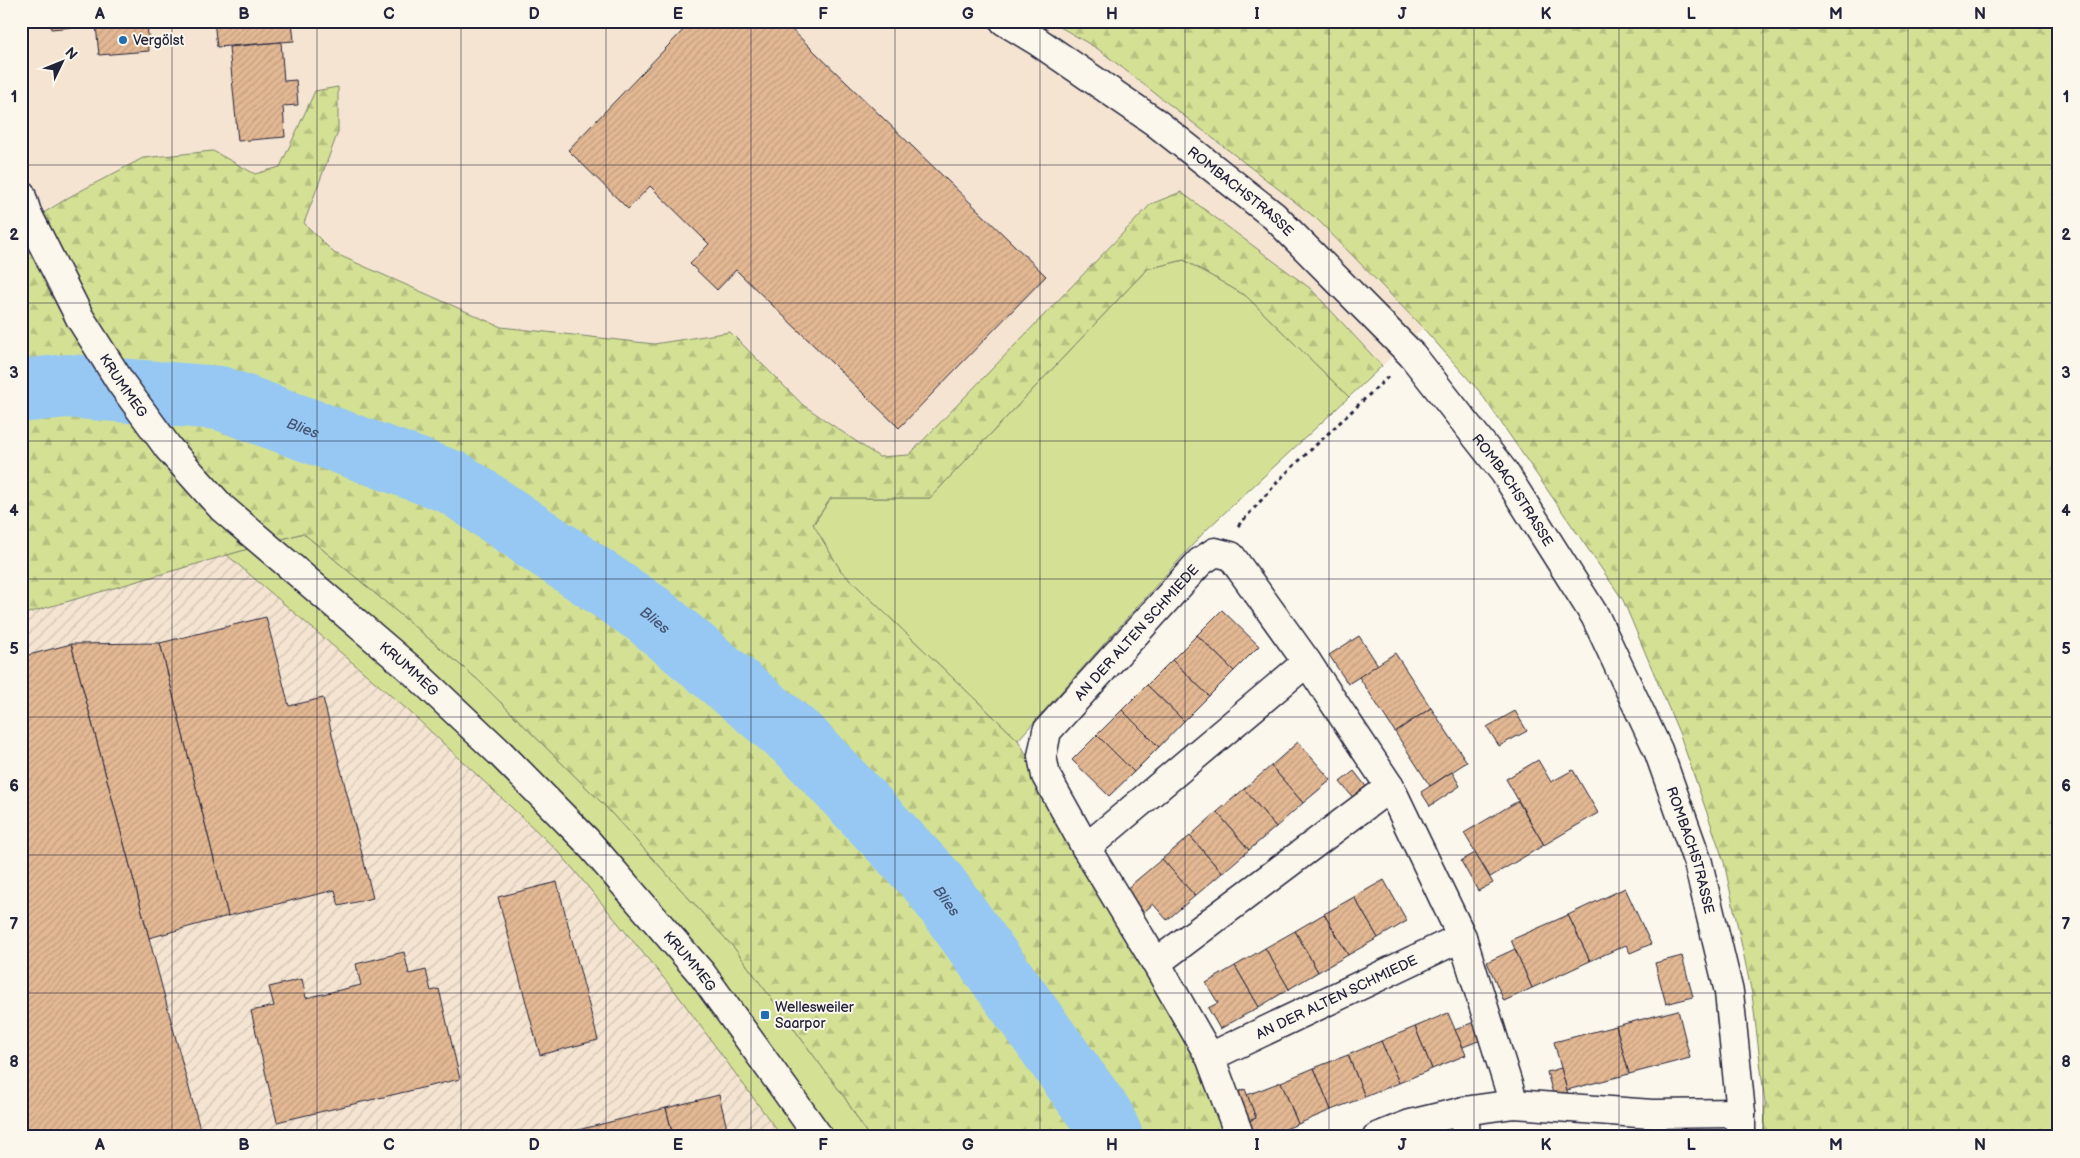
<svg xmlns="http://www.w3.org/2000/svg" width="2080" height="1158" viewBox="0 0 2080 1158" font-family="'Balsamiq Sans',sans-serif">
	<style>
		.built { fill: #f4e4d1 }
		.industrial { fill: url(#industrial-furrows) }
		.green { fill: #d4e194; stroke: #7b8268 }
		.forest { fill: url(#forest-firs); stroke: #7b8268 }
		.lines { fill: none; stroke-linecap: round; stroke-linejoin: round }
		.river { stroke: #96c8f3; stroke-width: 64 }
		.building { fill: url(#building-hatch); stroke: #22223b }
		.minor-casing { stroke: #22223b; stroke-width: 31 }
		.major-casing { stroke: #22223b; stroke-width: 31 }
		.path { stroke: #22223b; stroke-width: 3; stroke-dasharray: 4 4; stroke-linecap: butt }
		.minor { stroke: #fbf7ec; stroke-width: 28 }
		.major { stroke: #fbf7ec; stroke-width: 28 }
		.grid { fill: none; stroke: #22223b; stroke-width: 1; stroke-opacity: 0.55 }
		.poi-dot { fill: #1f6fb2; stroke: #fbf7ec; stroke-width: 2 }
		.labels { text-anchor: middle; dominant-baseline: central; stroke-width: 4; stroke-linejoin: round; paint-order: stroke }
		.poi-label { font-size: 14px; fill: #22223b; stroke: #fbf7ec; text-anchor: start }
		.street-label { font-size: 14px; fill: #22223b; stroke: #fbf7ec }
		.water-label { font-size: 15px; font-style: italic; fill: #455472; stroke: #fbf7ec }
		.neatline { fill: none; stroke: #22223b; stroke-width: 2 }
		.grid-label { font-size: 16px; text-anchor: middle; font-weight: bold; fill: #22223b }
	</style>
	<defs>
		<pattern id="industrial-furrows" width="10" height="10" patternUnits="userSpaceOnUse" patternTransform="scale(1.25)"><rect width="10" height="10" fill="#f4e4d1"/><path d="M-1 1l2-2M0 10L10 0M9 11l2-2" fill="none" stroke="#d1c3b4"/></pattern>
		<pattern id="forest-firs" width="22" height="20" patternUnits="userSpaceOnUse" patternTransform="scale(1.25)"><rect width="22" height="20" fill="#d4e194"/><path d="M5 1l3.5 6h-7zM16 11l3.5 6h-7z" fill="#b6c180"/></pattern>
		<pattern id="building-hatch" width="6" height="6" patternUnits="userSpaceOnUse" patternTransform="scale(1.25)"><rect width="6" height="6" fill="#e3b893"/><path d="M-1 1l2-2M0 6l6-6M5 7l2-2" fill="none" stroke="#c29e80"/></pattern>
	</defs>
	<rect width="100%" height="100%" fill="#fbf7ec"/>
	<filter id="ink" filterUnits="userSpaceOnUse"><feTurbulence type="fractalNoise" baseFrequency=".02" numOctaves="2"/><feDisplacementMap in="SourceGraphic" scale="10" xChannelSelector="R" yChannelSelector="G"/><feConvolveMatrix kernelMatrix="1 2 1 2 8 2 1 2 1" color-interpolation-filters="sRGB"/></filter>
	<g filter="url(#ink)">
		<polygon class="built" points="21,21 1050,21 1098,49 1317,219 1423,328 1382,366 1311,289 1151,204 909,455 878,457 803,405 730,332 654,344 501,327 334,253 304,223 338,132 315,91 280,167 255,174 213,151 143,158 71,196 21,227"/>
		<polygon class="industrial" points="227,555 410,712 559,852 677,994 782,1137 21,1137 21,615"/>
		<g class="green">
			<polygon points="1184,260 1246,296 1349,397 1205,531 1018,740 841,571 813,525 831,498 930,498 1147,269"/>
			<polygon points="303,533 477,679 605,806 735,949 845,1098 869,1137 782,1137 677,994 559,852 410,712 227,555"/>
		</g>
		<g class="forest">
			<polygon points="1050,21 2059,21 2059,1137 1764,1137 1765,1103 1752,994 1724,862 1680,735 1623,600 1480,392 1423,328 1317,219 1098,49"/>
			<polygon points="338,87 338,132 304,223 334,253 501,327 654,344 730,332 803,405 879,457 909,455 1151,204 1181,192 1311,289 1382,366 1349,397 1246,296 1184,260 1147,269 930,498 831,498 813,524 841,571 1018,740 1203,1061 1232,1137 869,1137 845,1098 735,949 605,806 477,679 303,533 21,615 21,227 71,196 143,158 213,151 255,174 280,167 315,91"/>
		</g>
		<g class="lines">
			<path class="river" id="s1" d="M21,391L66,386L220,398L454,483L649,615L801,742L933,882L1102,1117L1111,1137"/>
		</g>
		<g class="building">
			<polygon points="51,21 147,21 149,51 99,55 96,25 51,29"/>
			<polygon points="214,21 292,21 294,41 217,47"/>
			<polygon points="692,21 783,21 1046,276 899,428 736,270 717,290 690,264 709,244 650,186 628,209 568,150"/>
			<polygon points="281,42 284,81 296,80 298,105 283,106 285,137 238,141 229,47"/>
			<polygon points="1222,610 1259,646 1234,671 1197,635"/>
			<polygon points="266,617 289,706 323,698 373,898 339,906 335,890 228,916 160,643"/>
			<polygon points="1197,635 1234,671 1209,696 1172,660"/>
			<polygon points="1359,636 1378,665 1348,684 1329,655"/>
			<polygon points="160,643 228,916 149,938 71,644"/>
			<polygon points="71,644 149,938 202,1137 21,1137 21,657"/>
			<polygon points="1395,653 1431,708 1395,732 1359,677"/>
			<polygon points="1172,660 1209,696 1184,721 1147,685"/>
			<polygon points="1147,685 1184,721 1159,747 1122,710"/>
			<polygon points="1431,708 1467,762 1430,786 1395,732"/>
			<polygon points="1122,710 1159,747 1134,772 1097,735"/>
			<polygon points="1515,711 1527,731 1499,746 1487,727"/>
			<polygon points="1097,735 1134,772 1109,796 1072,760"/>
			<polygon points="1298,742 1331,780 1303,803 1271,766"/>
			<polygon points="1538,760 1551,782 1573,770 1598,813 1544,845 1506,779"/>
			<polygon points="1271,766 1303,803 1276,827 1244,789"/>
			<polygon points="1354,771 1368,789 1355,800 1340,782"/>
			<polygon points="1452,772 1460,786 1430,806 1421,792"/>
			<polygon points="1244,789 1276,827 1249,850 1217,812"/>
			<polygon points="1518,801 1544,845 1490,877 1464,833"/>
			<polygon points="1217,812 1249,850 1222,873 1190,836"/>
			<polygon points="1190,836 1222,873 1195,896 1162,859"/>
			<polygon points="1475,853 1493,883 1478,891 1461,861"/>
			<polygon points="1162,859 1195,896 1167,920 1153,904 1144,912 1125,890"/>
			<polygon points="1384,880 1407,921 1378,938 1354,897"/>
			<polygon points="557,882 598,1040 540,1055 498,897"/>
			<polygon points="1625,888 1651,944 1630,953 1626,945 1590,961 1568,915"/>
			<polygon points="1354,897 1378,938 1348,955 1324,914"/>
			<polygon points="1324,914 1348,955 1318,972 1295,931"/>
			<polygon points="1568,915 1590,961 1532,988 1511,940"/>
			<polygon points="1295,931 1318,972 1289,989 1265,948"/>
			<polygon points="1265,948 1289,989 1259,1007 1235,966"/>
			<polygon points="1515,949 1532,988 1504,1001 1487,962"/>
			<polygon points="404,952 409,974 426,970 431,991 439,989 460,1079 277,1122 251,1011 274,1006 269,987 302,979 306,998 361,985 356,964"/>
			<polygon points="1682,956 1693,997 1666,1004 1655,963"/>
			<polygon points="1235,966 1259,1007 1220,1029 1208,1008 1218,1003 1206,983"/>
			<polygon points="1678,1010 1690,1058 1629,1074 1616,1026"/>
			<polygon points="1448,1013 1466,1055 1432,1069 1415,1027"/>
			<polygon points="1476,1021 1483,1039 1463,1047 1455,1030"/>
			<polygon points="1616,1026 1629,1074 1567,1090 1554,1042"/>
			<polygon points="1415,1027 1432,1069 1399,1083 1381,1041"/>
			<polygon points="1381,1041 1399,1083 1365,1097 1348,1055"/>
			<polygon points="1348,1055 1365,1097 1331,1110 1314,1068"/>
			<polygon points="1314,1068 1331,1110 1298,1124 1281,1082"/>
			<polygon points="1561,1068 1569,1098 1555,1101 1547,1072"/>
			<polygon points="1281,1082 1298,1124 1266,1137 1250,1137 1244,1123 1256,1118 1247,1095"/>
			<polygon points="1245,1089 1256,1118 1244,1123 1233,1094"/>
			<polygon points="719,1095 729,1137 673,1137 666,1108"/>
			<polygon points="666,1108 673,1137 550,1137"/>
		</g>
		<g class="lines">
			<defs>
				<g id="minor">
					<path id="s2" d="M1004,21L1037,41L1155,122L1274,216L1412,355L1504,472L1595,616L1658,750L1698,863L1729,992L1741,1113V1137"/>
					<polyline points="1086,848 1307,662"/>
					<polyline points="1156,963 1390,787"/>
					<path id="s3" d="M1210,1057L1462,937"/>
					<polyline points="1464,1111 1466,1137"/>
					<path id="s4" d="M1240,1137L1210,1057L1156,963L1086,848L1046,776L1042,756L1047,731L1200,562L1215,552L1231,556L1307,662L1390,787L1462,937L1514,1104"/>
					<polyline points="1377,1137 1410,1124 1464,1111 1514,1104 1652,1114 1741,1113"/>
				</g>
				<g id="major">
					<path id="s5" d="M21,194L27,213L80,318L121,383L169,449L222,508L414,672L500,753L586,840L702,974L819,1137"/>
				</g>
			</defs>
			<use href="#minor" class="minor-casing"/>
			<use href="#major" class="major-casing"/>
			<polyline class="path" points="1238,526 1283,476 1388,377"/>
			<use href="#minor" class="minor"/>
			<use href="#major" class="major"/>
		</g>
	</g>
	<path class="grid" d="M172,21V1137M317,21V1137M461,21V1137M606,21V1137M751,21V1137M895,21V1137M1040,21V1137M1185,21V1137M1329,21V1137M1474,21V1137M1619,21V1137M1763,21V1137M1908,21V1137M21,165H2059M21,303H2059M21,441H2059M21,579H2059M21,717H2059M21,855H2059M21,993H2059"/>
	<g class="poi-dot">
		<circle cx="123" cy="40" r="5"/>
		<rect x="760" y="1010" width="10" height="10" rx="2.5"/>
	</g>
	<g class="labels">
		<g class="poi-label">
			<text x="133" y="40">Vergölst</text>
			<text x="775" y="1007">Wellesweiler<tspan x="775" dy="16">Saarpor</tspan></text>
		</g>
		<g class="street-label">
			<text stroke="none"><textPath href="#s2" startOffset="292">ROMBACHSTRASSE</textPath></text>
			<text stroke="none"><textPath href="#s5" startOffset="218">KRUMMEG</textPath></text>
			<text stroke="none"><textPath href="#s2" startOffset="698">ROMBACHSTRASSE</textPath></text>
			<text stroke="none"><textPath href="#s4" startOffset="590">AN DER ALTEN SCHMIEDE</textPath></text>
			<text stroke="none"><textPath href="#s5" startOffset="622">KRUMMEG</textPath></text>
			<text stroke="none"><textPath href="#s2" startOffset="1102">ROMBACHSTRASSE</textPath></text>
			<text stroke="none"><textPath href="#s5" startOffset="1028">KRUMMEG</textPath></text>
			<text stroke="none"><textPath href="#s3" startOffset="140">AN DER ALTEN SCHMIEDE</textPath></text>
		</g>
		<g class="water-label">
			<text stroke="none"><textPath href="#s1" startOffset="288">Blies</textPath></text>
			<text stroke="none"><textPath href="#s1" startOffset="692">Blies</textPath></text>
			<text stroke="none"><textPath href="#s1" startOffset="1098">Blies</textPath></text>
		</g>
	</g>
	<rect width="2080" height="1158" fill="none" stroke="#fbf7ec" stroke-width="55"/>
	<g transform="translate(62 62) rotate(47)" stroke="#fbf7ec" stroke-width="4" paint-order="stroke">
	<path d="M0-4L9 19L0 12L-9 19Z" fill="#22223b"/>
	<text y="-8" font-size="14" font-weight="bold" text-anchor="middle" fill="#22223b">N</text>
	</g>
	<rect x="28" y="28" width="2024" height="1102" class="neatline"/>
	<g class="grid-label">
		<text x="100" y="19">A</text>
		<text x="244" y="19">B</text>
		<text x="389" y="19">C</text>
		<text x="534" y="19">D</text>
		<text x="678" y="19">E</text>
		<text x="823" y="19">F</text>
		<text x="968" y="19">G</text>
		<text x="1112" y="19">H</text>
		<text x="1257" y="19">I</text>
		<text x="1402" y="19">J</text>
		<text x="1546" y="19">K</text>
		<text x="1691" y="19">L</text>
		<text x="1836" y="19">M</text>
		<text x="1980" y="19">N</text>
		<text x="14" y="102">1</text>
		<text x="2066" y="102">1</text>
		<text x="14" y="240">2</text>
		<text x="2066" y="240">2</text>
		<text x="14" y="378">3</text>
		<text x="2066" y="378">3</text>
		<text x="14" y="516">4</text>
		<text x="2066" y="516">4</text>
		<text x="14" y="654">5</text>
		<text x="2066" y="654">5</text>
		<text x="14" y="791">6</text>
		<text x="2066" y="791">6</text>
		<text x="14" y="929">7</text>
		<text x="2066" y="929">7</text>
		<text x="14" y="1067">8</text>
		<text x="2066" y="1067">8</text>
		<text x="100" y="1150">A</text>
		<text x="244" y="1150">B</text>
		<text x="389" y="1150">C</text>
		<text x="534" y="1150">D</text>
		<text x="678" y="1150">E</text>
		<text x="823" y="1150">F</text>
		<text x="968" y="1150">G</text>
		<text x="1112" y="1150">H</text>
		<text x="1257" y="1150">I</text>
		<text x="1402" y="1150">J</text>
		<text x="1546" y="1150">K</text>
		<text x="1691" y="1150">L</text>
		<text x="1836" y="1150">M</text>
		<text x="1980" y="1150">N</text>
	</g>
</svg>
